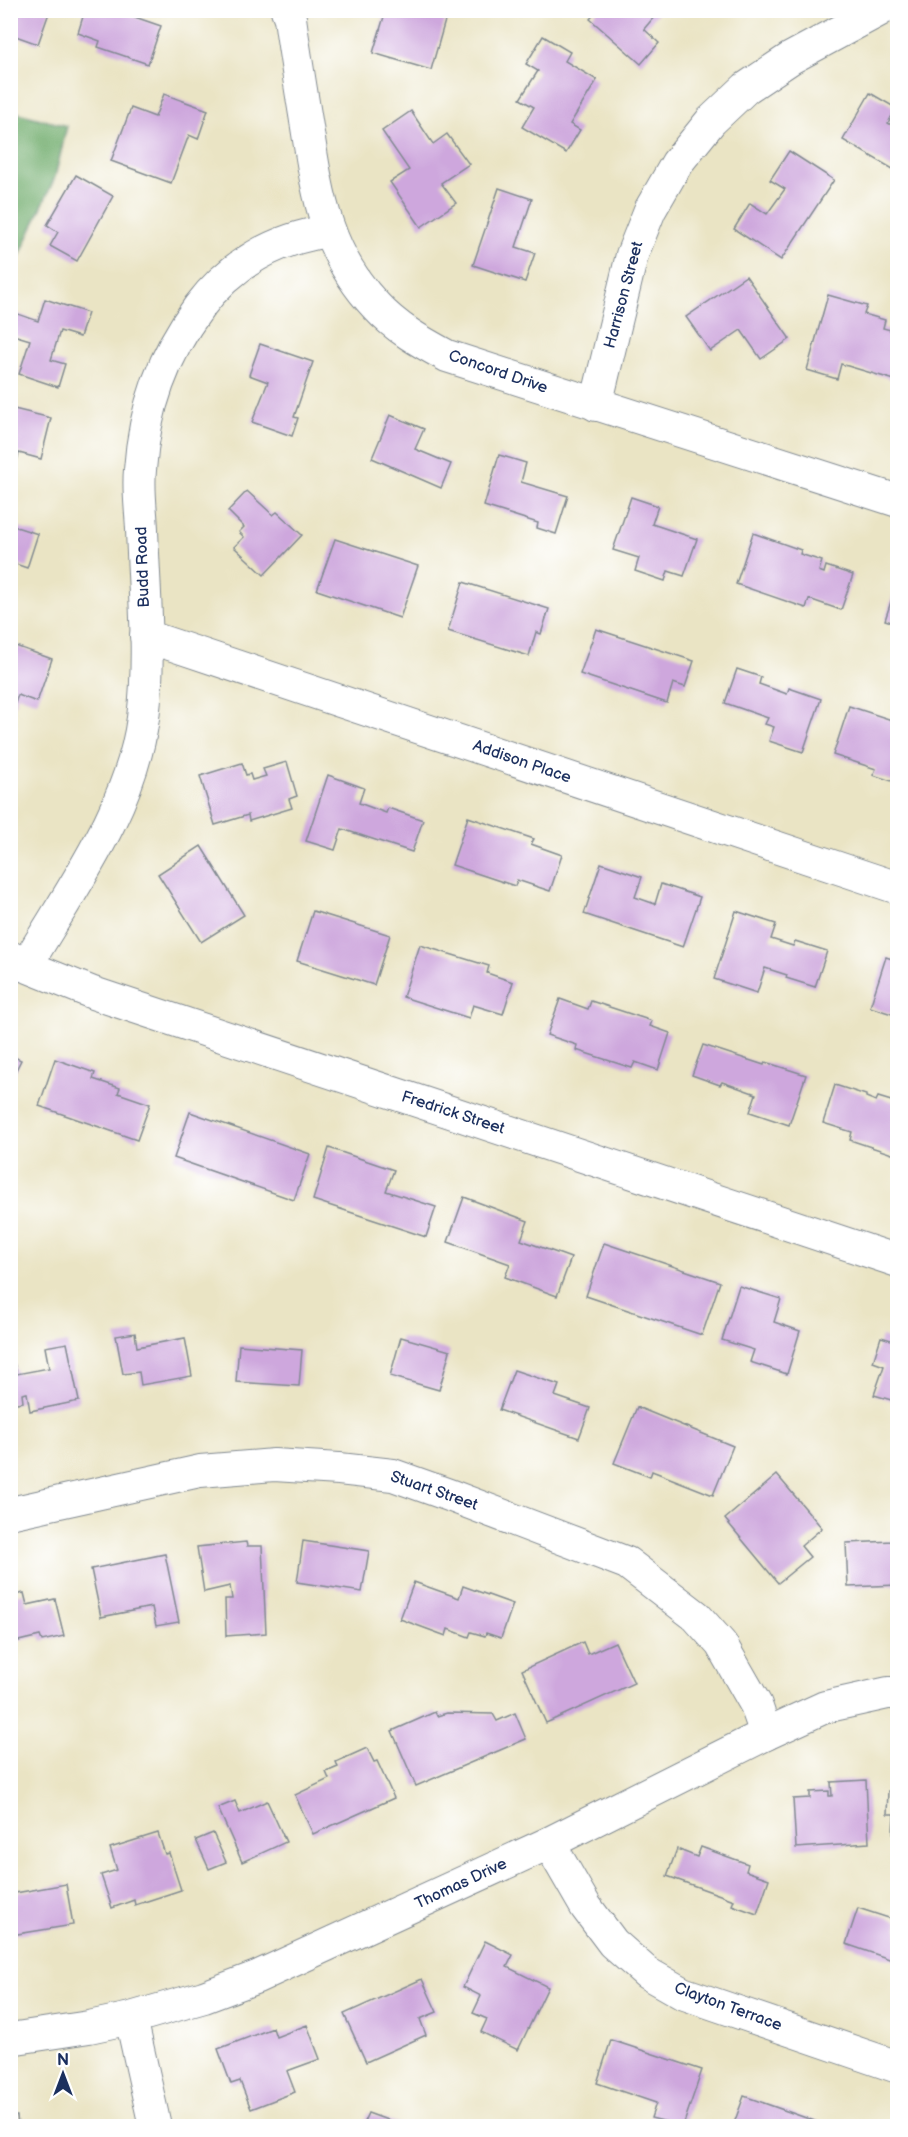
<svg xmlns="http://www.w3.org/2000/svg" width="908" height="2137" viewBox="0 0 908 2137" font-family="'Balsamiq Sans',sans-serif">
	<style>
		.forest { fill: #6fac6c; stroke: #456e65; stroke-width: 1.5 }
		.building { fill: #cea7dd }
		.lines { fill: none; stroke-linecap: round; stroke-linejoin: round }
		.minor-casing { stroke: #828a91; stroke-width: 34 }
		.minor { stroke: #fff; stroke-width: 32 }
		.labels { text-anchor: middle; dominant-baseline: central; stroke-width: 5; stroke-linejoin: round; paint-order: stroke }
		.street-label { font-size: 16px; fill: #1b2f5e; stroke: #fff }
	</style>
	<rect width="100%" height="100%" fill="#fff"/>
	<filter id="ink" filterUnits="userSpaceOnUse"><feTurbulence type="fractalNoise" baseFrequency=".0167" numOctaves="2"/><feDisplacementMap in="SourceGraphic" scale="12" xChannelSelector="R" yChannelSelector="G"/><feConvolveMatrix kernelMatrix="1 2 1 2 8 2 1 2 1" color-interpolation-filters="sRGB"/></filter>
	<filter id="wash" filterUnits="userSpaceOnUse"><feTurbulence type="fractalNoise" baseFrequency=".008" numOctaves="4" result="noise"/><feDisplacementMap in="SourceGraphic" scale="24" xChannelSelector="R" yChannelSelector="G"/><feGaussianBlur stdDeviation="1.35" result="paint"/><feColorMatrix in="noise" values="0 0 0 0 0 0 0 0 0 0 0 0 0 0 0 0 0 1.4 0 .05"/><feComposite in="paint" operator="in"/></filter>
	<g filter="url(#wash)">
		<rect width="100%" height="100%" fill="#eae4c4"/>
		<polygon class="forest" points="11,111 67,126 55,177 16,264 10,263"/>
		<g id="blocks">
			<g class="building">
				<polygon points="10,10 50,10 38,44 10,34"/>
				<polygon points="85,10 131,10 129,15 161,26 148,64 98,47 100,41 78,33"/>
				<polygon points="386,10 448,10 431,70 373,53"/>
				<polygon points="598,10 660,10 644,29 659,43 641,64 590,19"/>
				<polygon points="543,36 570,52 565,61 597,80 570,124 580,130 566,153 522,127 534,107 520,99 538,71 526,64"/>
				<polygon points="870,93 896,108 888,123 898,129 898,172 843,140"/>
				<polygon points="164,94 208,110 198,139 189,135 171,183 111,161 131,108 155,117"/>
				<polygon points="411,111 433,144 447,134 469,164 441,183 456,203 421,227 390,182 409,170 382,131"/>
				<polygon points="789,151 834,180 781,260 734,229 750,203 767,214 785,189 770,180"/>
				<polygon points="76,175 113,196 77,261 50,246 58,232 47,225"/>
				<polygon points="499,188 532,199 516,247 535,253 525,282 473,265"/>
				<polygon points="746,276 790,339 761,359 741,330 710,351 686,317"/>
				<polygon points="828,295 867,306 864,314 885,320 883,328 898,332 898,381 841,364 837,379 807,370"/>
				<polygon points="45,299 88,313 80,337 60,331 51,360 65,364 58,387 19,374 30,340 10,334 15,313 38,321"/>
				<polygon points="260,344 313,362 294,417 298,418 292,436 252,422 268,382 249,375"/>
				<polygon points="10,408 51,418 41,459 19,453 11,483"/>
				<polygon points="390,415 424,429 415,449 451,464 441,488 372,458"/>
				<polygon points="499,455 526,463 521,482 568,496 556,534 537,528 538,523 484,506"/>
				<polygon points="247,491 273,515 277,512 302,535 264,575 234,547 244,537 239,532 244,527 228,511"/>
				<polygon points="631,497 658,506 652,524 697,539 684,576 668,571 665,581 635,571 639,558 613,550"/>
				<polygon points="10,525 38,534 27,568 10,562"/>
				<polygon points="753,533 801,550 800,554 822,561 819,571 824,573 826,566 853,575 841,610 809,599 806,608 736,584"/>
				<polygon points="335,539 418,566 400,618 317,590"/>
				<polygon points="463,582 549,609 541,634 536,632 529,656 448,631"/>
				<polygon points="897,583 898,583 898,624 885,620"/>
				<polygon points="596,629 694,661 685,687 673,683 667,703 580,674"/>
				<polygon points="10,644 52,659 37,702 18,695 11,714"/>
				<polygon points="737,669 761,677 759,684 787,694 789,688 821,699 803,752 769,741 774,727 765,724 768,718 725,703"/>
				<polygon points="849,706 898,722 898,783 873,775 876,769 833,755"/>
				<polygon points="287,762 297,796 289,799 292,808 249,821 248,815 215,825 200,776 242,763 246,775 250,774 252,780 266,776 263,769"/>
				<polygon points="328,775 364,788 359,803 386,813 388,808 423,820 412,852 342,829 335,850 306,841"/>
				<polygon points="468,817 534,839 531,844 562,855 550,891 517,880 515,886 452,865"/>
				<polygon points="201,846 244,915 201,942 158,874"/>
				<polygon points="601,863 642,877 635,897 655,904 661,884 700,897 683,947 584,914"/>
				<polygon points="313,911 390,935 374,985 297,961"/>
				<polygon points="736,911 776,924 771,939 793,946 795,941 827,951 815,987 786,978 787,975 765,968 757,993 714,979"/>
				<polygon points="420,945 489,966 487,973 513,982 503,1014 473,1005 469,1018 403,997"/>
				<polygon points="886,957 898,961 898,1016 870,1007"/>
				<polygon points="560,999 588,1009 591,1001 652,1021 650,1026 670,1033 658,1070 635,1062 632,1068 576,1050 577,1045 547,1035"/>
				<polygon points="703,1045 764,1065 765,1062 806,1075 789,1125 750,1112 756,1094 722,1082 720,1085 692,1075"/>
				<polygon points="10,1055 21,1060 10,1082"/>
				<polygon points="55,1059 95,1073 93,1079 120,1088 118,1093 150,1104 137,1140 39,1106"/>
				<polygon points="835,1085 866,1095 866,1097 876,1101 878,1097 898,1103 898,1156 850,1140 852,1132 823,1123"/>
				<polygon points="190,1112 310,1154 294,1200 174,1158"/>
				<polygon points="329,1148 394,1170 386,1191 436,1207 426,1237 313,1200"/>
				<polygon points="464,1197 528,1221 521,1240 571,1258 557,1296 505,1277 510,1264 448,1242"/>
				<polygon points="604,1243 720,1282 702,1335 586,1296"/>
				<polygon points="739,1286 781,1299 774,1322 800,1331 787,1374 750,1362 754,1350 722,1340"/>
				<polygon points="135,1333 137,1347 185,1338 192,1376 141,1385 139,1372 123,1374 116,1336"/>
				<polygon points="401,1337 450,1351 439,1390 390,1376"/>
				<polygon points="881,1337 898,1342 898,1402 874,1395 884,1366 873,1362"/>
				<polygon points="67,1343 79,1401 30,1411 27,1393 22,1394 23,1402 10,1404 10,1364 14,1363 17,1374 49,1368 45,1347"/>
				<polygon points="239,1345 302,1350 299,1386 236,1382"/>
				<polygon points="514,1370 559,1385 555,1396 590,1408 579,1438 499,1410"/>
				<polygon points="637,1407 733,1446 713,1495 652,1471 650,1477 614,1463"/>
				<polygon points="777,1475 822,1528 801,1546 810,1557 778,1583 725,1519"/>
				<polygon points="894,1536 898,1536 898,1585 848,1587 846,1543 894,1541"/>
				<polygon points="303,1541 369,1551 362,1592 297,1582"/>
				<polygon points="246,1542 247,1546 262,1546 266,1633 226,1636 225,1599 232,1599 230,1586 204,1592 197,1547"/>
				<polygon points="165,1554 179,1622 156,1626 152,1607 101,1617 91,1569"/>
				<polygon points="414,1582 459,1598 463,1586 513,1604 501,1638 486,1633 485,1636 471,1632 469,1637 448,1629 446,1636 400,1619"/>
				<polygon points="24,1593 27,1605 55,1599 64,1636 42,1641 40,1636 10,1643 10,1596"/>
				<polygon points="583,1642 588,1654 615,1642 634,1683 546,1723 522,1670"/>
				<polygon points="435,1712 437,1716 447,1713 493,1714 497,1721 515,1713 526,1739 416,1786 392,1731"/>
				<polygon points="367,1748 374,1762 377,1761 394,1798 313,1834 295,1795 329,1779 326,1772 338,1767 336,1762"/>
				<polygon points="866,1780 869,1843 796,1848 793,1799 810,1798 810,1792 829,1791 829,1796 832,1796 831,1782"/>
				<polygon points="888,1791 898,1791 898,1833 893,1833 894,1814 887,1814"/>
				<polygon points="235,1801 240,1813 267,1801 286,1842 242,1862 218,1808"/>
				<polygon points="158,1833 165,1854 169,1853 181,1890 135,1905 134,1900 112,1908 101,1875 117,1870 110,1848"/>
				<polygon points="213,1833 226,1862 209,1869 196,1840"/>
				<polygon points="701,1847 748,1864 746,1871 769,1879 757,1914 732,1905 734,1900 667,1876 677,1849 697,1857"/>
				<polygon points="66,1884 73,1925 11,1935 10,1894"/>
				<polygon points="858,1908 898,1921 898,1962 846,1944"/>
				<polygon points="485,1941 513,1955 507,1967 548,1987 518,2050 481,2032 487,2019 473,2013 481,1996 463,1987"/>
				<polygon points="422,1979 437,2012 420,2019 426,2035 366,2062 344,2014"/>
				<polygon points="307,2025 320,2059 287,2071 295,2092 251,2109 240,2081 231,2084 218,2049 273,2028 276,2037"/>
				<polygon points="611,2040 702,2070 683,2126 651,2118 656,2103 597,2083"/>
				<polygon points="744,2096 823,2124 822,2126 733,2126"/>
				<polygon points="368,2113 404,2126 362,2126"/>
				<polygon points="10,2116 17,2116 18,2126 10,2126"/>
			</g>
		</g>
	</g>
	<g filter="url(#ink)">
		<use href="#blocks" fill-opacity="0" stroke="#828a91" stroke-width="1.5"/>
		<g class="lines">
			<defs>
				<g id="minor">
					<path d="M287,10L290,18C295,54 301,90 307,127C318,196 326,253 376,306C396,328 421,342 447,356L898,501"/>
					<polyline points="596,405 632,255 650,210 677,163 711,121 746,88 791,58 880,10"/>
					<polyline points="146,636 898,888"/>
					<polyline points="10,957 26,966 93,993 898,1261"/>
					<path d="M26,966C71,889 131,809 143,718C151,656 144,591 142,529C141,509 138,489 140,470C144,410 164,354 199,307C231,264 276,239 328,231"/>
					<polyline points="10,1513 200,1471 274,1465 339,1469 393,1475 449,1495 627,1563 696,1616 721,1644 756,1705 766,1734"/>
					<polyline points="549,1843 586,1907 613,1943 647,1973 682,1993 898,2067"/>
					<polyline points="131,2018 155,2126"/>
					<polyline points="10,2039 89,2027 131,2018 204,1997 257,1977 549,1843 766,1734 825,1707 888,1693 898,1693"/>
				</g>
			</defs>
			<use href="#minor" class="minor-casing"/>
			<use href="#minor" class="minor"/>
		</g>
	</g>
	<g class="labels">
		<g class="street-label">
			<text transform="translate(624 295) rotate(-75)">Harrison Street</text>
			<text transform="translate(498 372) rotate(19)">Concord Drive</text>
			<text transform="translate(143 567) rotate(-92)">Budd Road</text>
			<text transform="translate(522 762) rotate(19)">Addison Place</text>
			<text transform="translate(453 1113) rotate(18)">Fredrick Street</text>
			<text transform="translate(434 1491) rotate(19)">Stuart Street</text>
			<text transform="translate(461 1884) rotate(-25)">Thomas Drive</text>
			<text transform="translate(728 2007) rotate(20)">Clayton Terrace</text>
		</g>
	</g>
	<rect width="908" height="2137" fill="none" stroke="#fff" stroke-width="36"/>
	<g transform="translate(63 2074)" stroke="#ffffff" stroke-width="4.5" paint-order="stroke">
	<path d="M0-4.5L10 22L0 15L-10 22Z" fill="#1b2f5e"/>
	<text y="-9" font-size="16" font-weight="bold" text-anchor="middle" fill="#1b2f5e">N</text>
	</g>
</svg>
